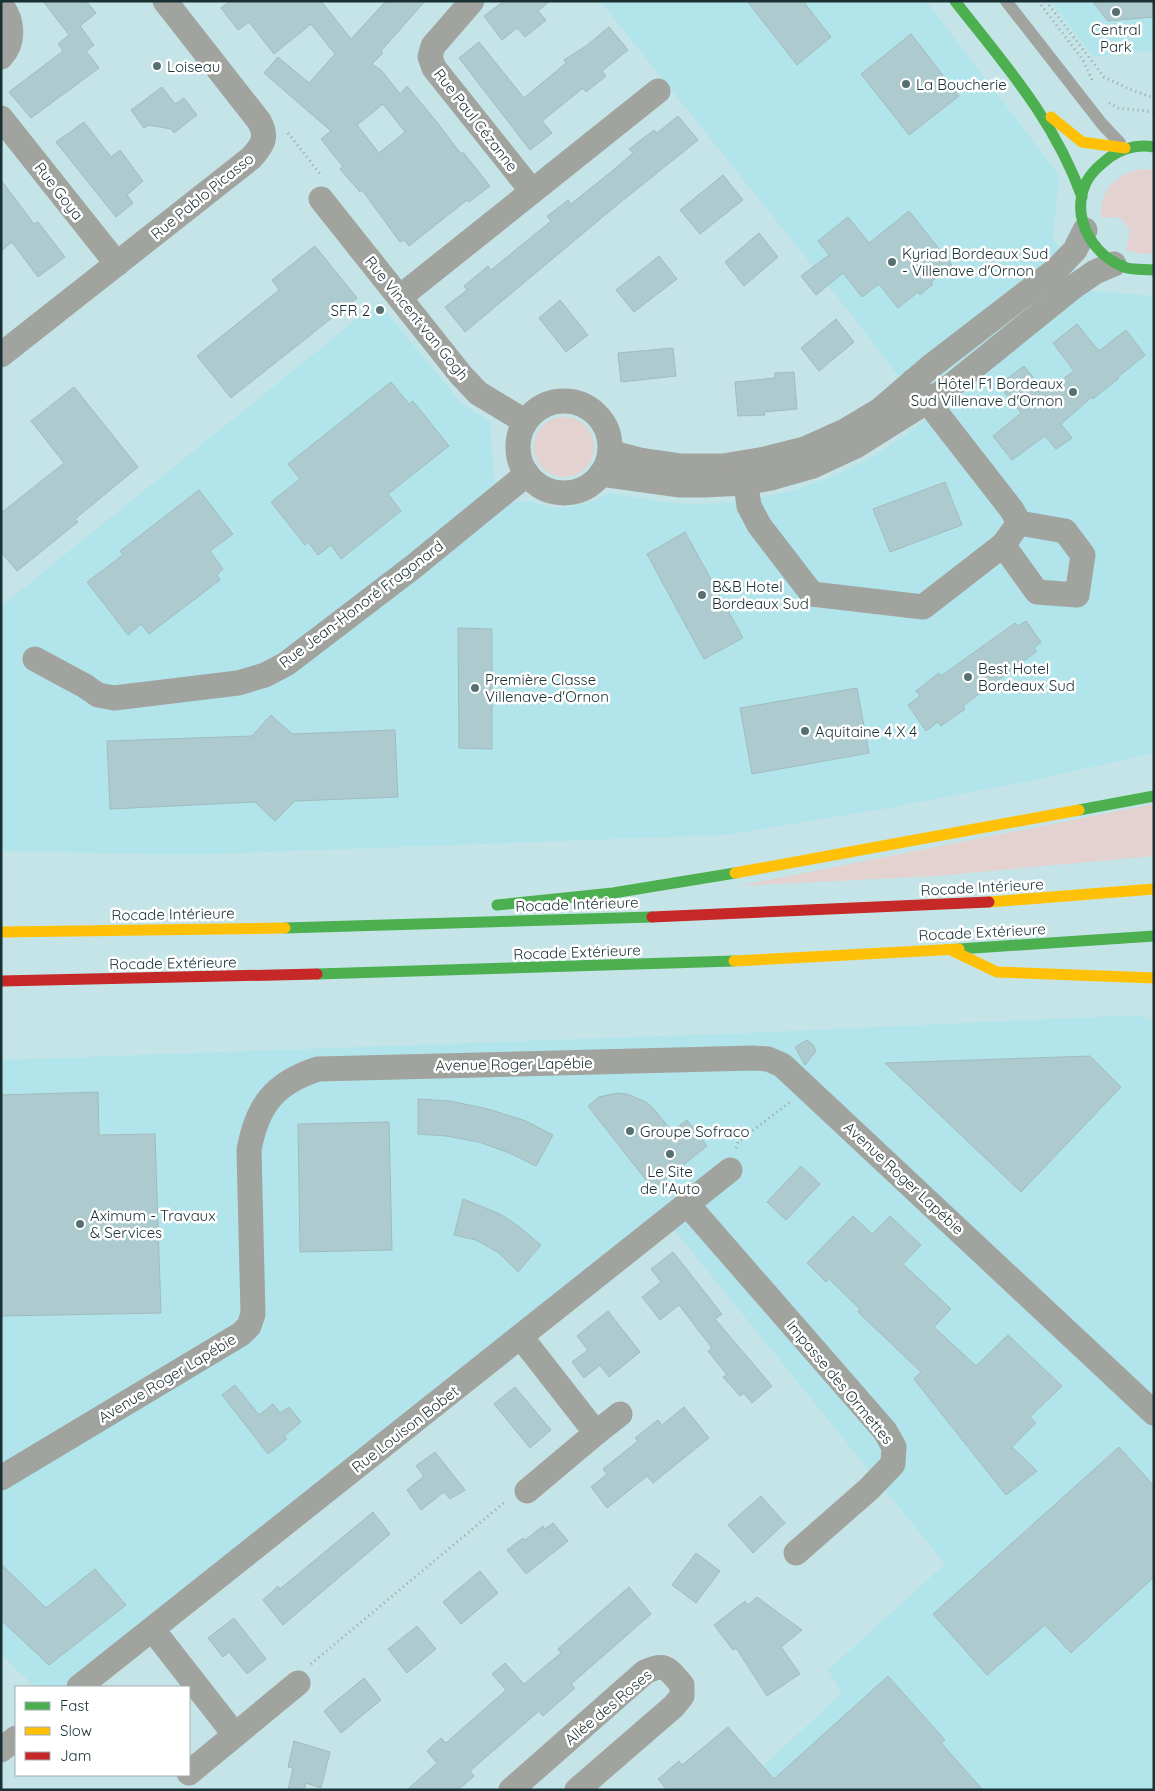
<svg xmlns="http://www.w3.org/2000/svg" width="1155" height="1791" viewBox="0 0 1155 1791" font-family="Quicksand,sans-serif">
	<style>
		.built { fill: #b2e5eb }
		.green { fill: #e3d2d0 }
		.building { fill: #adcbcf; stroke: #a2bbbd; fill-rule: evenodd }
		.lines { fill: none; stroke-linecap: round; stroke-linejoin: round }
		.path { stroke: #9da5a3; stroke-width: 3; stroke-dasharray: 1 4; stroke-linecap: butt }
		.lane { stroke: #a1a39e; stroke-width: 12 }
		.street { stroke: #a1a39e; stroke-width: 25 }
		.fast { stroke: #4caf50; stroke-width: 11 }
		.slow { stroke: #ffc107; stroke-width: 11 }
		.jam { stroke: #c62828; stroke-width: 11 }
		.poi-dot { fill: #567072; stroke: #fff; stroke-width: 2 }
		.labels { text-anchor: middle; dominant-baseline: central; stroke-width: 5; stroke-linejoin: round; paint-order: stroke }
		.poi-label { font-size: 15px; fill: #1a3133; stroke: #fff; text-anchor: start }
		.street-label { font-size: 15px; fill: #1a3133; stroke: #fff }
	</style>
	<rect width="100%" height="100%" fill="#c5e4e7"/>
	<g class="built">
		<polygon points="600,1 926,1 1059,175 1053,239 1092,291 1154,296 1154,753 1030,781 883,809 726,835 188,855 1,851 1,606 378,302 462,404 490,421 494,478 513,503 521,501 533,502 547,507 565,508 591,502 610,493 664,502 695,504 727,503 768,496 794,490 826,479 860,464 900,439 928,418 890,365 847,309"/>
		<polygon points="1050,1 1154,1 1154,51 1093,57"/>
		<polygon points="1138,1015 1154,1022 1154,1790 737,1790 842,1693 828,1670 945,1564 667,1221 79,1687 35,1687 1,1654 1,1060 768,1032"/>
	</g>
	<g class="green">
		<path d="M1138,169L1154,170V253C1144,255 1136,253 1126,250L1130,231L1120,217L1102,218C1098,193 1115,176 1138,169Z"/>
		<circle cx="564" cy="447" r="30"/>
		<polygon points="1154,804 1154,856 935,876 738,886"/>
	</g>
	<g class="building">
		<polygon points="43,1 86,1 96,13 80,26 94,45 86,51 99,68 31,118 9,92 63,51 58,44 69,35"/>
		<path d="M230,1H321L351,39L386,1H425L381,51L383,53L372,64L382,71L400,94L407,86L436,121L461,154L463,152L490,186L469,202L467,200L409,246L404,240L400,242L362,190L360,192L340,169L343,167L321,139L331,131L264,73L278,57L309,83L335,54L311,24L274,54L249,22L238,30L221,8ZM383,104L405,132L379,153L357,125Z"/>
		<polygon points="504,1 550,1 538,11 546,20 525,37 517,28 502,40 484,16"/>
		<polygon points="747,1 803,1 831,37 797,65"/>
		<polygon points="1092,1 1154,1 1154,17 1108,21"/>
		<polygon points="609,27 628,50 602,71 606,76 586,92 583,88 542,121 552,133 530,150 459,58 479,42 524,98 566,63 564,60 586,46"/>
		<polygon points="911,34 959,96 909,135 861,74"/>
		<polygon points="162,87 175,104 184,98 197,115 174,133 171,129 149,125 144,128 131,110"/>
		<polygon points="678,116 698,140 617,205 465,332 445,307 467,290 464,286 488,266 491,270 551,221 547,216 558,208 568,200 571,204 611,172 633,153 629,149 654,130 657,133"/>
		<polygon points="84,122 111,157 120,150 143,181 127,195 133,203 116,217 56,142"/>
		<polygon points="723,175 743,200 700,234 680,210"/>
		<polygon points="1,180 34,224 38,222 65,257 38,277 12,242 1,251"/>
		<polygon points="909,211 952,265 931,282 933,284 920,295 918,292 898,308 879,284 862,297 843,273 816,295 801,276 829,255 818,241 848,217 869,243"/>
		<polygon points="759,233 778,257 744,286 725,262"/>
		<polygon points="315,246 357,298 231,398 197,356 279,290 272,280"/>
		<polygon points="659,256 677,279 634,312 616,290"/>
		<polygon points="560,300 588,335 566,352 539,318"/>
		<polygon points="836,319 854,342 819,371 801,348"/>
		<polygon points="1077,324 1099,351 1126,330 1145,355 1118,377 1119,378 1093,399 1092,397 1061,424 1072,438 1056,449 1045,436 1012,460 993,436 1021,413 999,385 1024,366 1045,392 1074,371 1053,343"/>
		<polygon points="673,348 676,376 621,382 618,353"/>
		<polygon points="794,372 797,409 764,412 765,415 738,416 735,382 775,378 775,373"/>
		<polygon points="391,382 409,404 413,401 449,446 388,494 401,511 341,559 331,545 318,555 308,542 305,545 271,502 300,479 288,464"/>
		<polygon points="74,387 138,467 75,519 78,522 17,571 1,552 1,513 64,463 31,421"/>
		<polygon points="945,482 962,525 890,552 873,509"/>
		<polygon points="199,490 233,534 210,551 223,569 217,575 220,580 149,634 141,624 128,635 87,582 123,555 120,551"/>
		<polygon points="685,532 743,638 704,659 647,554"/>
		<polygon points="1026,621 1041,642 1034,648 1037,651 963,706 965,709 941,726 938,722 926,731 908,705 920,696 916,691 939,673 941,676 1015,623 1018,626"/>
		<polygon points="458,628 492,629 492,749 459,748"/>
		<polygon points="857,688 869,753 752,774 740,708"/>
		<polygon points="271,715 292,734 395,730 398,797 295,801 275,821 255,802 110,809 107,741 252,736"/>
		<polygon points="807,1040 813,1045 816,1051 805,1065 795,1047"/>
		<polygon points="1090,1056 1121,1087 1021,1192 885,1063"/>
		<polygon points="98,1092 99,1135 155,1134 161,1313 1,1316 1,1095"/>
		<polygon points="617,1093 627,1094 646,1102 652,1107 672,1131 687,1120 707,1146 653,1189 588,1106 599,1097"/>
		<polygon points="418,1099 450,1101 488,1109 526,1121 553,1135 536,1166 512,1154 479,1142 446,1136 418,1134"/>
		<polygon points="389,1122 392,1250 300,1252 298,1124"/>
		<polygon points="801,1166 820,1184 786,1220 767,1202"/>
		<polygon points="463,1199 500,1214 517,1225 541,1245 518,1272 499,1253 487,1246 476,1240 454,1235"/>
		<polygon points="853,1216 872,1234 890,1216 921,1245 903,1264 951,1309 934,1327 976,1366 1008,1335 1062,1386 1030,1417 1036,1423 1012,1447 1037,1471 1006,1495 914,1379 921,1372 858,1312 860,1309 829,1279 826,1282 807,1263"/>
		<polygon points="673,1252 722,1314 715,1319 772,1386 752,1403 744,1393 740,1396 723,1377 727,1375 708,1351 712,1348 679,1305 660,1320 642,1297 661,1282 651,1269"/>
		<polygon points="608,1311 640,1352 609,1377 600,1365 584,1378 572,1362 588,1350 577,1336"/>
		<polygon points="235,1385 259,1415 273,1404 280,1413 289,1407 301,1422 284,1436 287,1439 268,1454 222,1395"/>
		<polygon points="515,1387 551,1430 530,1448 494,1404"/>
		<polygon points="684,1407 709,1438 653,1483 647,1476 607,1508 591,1487 607,1474 603,1469 638,1441 635,1438 658,1420 662,1425"/>
		<polygon points="1119,1447 1154,1486 1154,1577 1071,1653 1045,1625 987,1675 933,1614"/>
		<polygon points="435,1452 465,1490 450,1499 444,1492 421,1510 407,1490 424,1476 416,1466"/>
		<polygon points="761,1496 785,1523 753,1553 728,1525"/>
		<polygon points="373,1512 390,1534 283,1625 263,1600 278,1586 280,1589"/>
		<polygon points="553,1523 568,1541 526,1574 507,1550 523,1538 525,1540 543,1526 545,1529"/>
		<polygon points="696,1553 720,1571 696,1603 672,1585"/>
		<polygon points="1,1564 46,1608 95,1569 126,1605 49,1665 1,1620"/>
		<polygon points="480,1571 498,1593 461,1624 443,1602"/>
		<polygon points="629,1587 651,1614 571,1684 575,1688 543,1716 539,1711 470,1771 474,1776 458,1790 407,1790 437,1763 427,1751 441,1738 446,1743 506,1690 492,1674 505,1663 524,1684 561,1653 558,1649"/>
		<polygon points="757,1597 802,1630 781,1647 800,1674 767,1696 736,1648 733,1650 714,1625 745,1601 748,1605"/>
		<polygon points="234,1618 266,1659 247,1674 229,1652 223,1657 208,1638"/>
		<polygon points="417,1626 436,1649 407,1673 388,1649"/>
		<polygon points="888,1676 945,1740 941,1743 983,1790 667,1790 658,1779 679,1761 682,1765 728,1727 774,1779"/>
		<polygon points="364,1678 381,1700 341,1733 324,1711"/>
		<polygon points="294,1741 330,1752 321,1788 306,1783 304,1790 288,1790 293,1768 288,1767"/>
	</g>
	<g class="lines">
		<g class="path">
			<polyline points="1038,1 1083,60 1093,82"/>
			<polyline points="1046,1 1104,77 1127,88 1154,98"/>
			<polyline points="1109,103 1118,108 1154,112"/>
			<polyline points="288,133 321,175"/>
			<polyline points="736,1148 738,1142 790,1102"/>
			<polyline points="311,1664 506,1501"/>
		</g>
		<polyline class="lane" points="1006,1 1102,124 1120,143"/>
		<g class="street">
			<polyline points="472,1 433,46 430,57 434,68 532,191"/>
			<path d="M1,5C13,20 15,42 1,57"/>
			<polyline points="1,118 117,264"/>
			<polyline points="321,199 461,375 478,393 516,416 524,424"/>
			<polyline points="400,297 658,91"/>
			<path d="M1,355L251,158C263,145 268,137 259,121L165,1"/>
			<circle cx="564" cy="447" r="46"/>
			<polyline points="610,452 640,460 681,466 723,466 765,459 805,449 845,431 880,410 930,367 1056,270 1075,250 1085,230"/>
			<polyline points="743,464 749,506 759,525 812,594 923,607 1003,545 1019,523 1012,510 938,415 913,381"/>
			<polyline points="601,474 680,485 704,485 745,483 771,478 813,466 856,446 947,389 1072,288 1095,272 1114,264"/>
			<polyline points="1003,545 1037,592 1077,595 1083,555 1065,531 1019,523"/>
			<polyline points="35,659 85,686 98,695 114,698 238,683 265,675 286,664 413,567 527,474"/>
			<polyline points="688,1205 885,1431 894,1447 893,1464 869,1489 796,1553"/>
			<polyline points="521,1337 596,1433 527,1491"/>
			<polyline points="596,1433 620,1414"/>
			<path d="M1,1478L241,1334L249,1326L253,1314L249,1150C257,1106 274,1083 318,1069L753,1058L768,1059L782,1065L1154,1413"/>
			<polyline points="153,1630 235,1735"/>
			<polyline points="79,1687 730,1170"/>
			<polyline points="1,1750 16,1738"/>
			<polyline points="189,1773 298,1683"/>
			<path d="M511,1790L645,1672C666,1662 668,1669 682,1685V1696L674,1706L577,1790"/>
		</g>
		<g class="fast">
			<path d="M955,1C1005,65 1054,119 1082,197"/>
			<path d="M1154,147C1138,144 1123,148 1110,157C1100,165 1090,173 1085,185C1071,220 1094,257 1127,268C1135,270 1146,269 1154,270"/>
			<polyline points="1079,810 1154,796"/>
			<polyline points="497,905 613,893 735,873"/>
			<polyline points="285,928 652,917"/>
			<polyline points="959,949 1154,936"/>
			<polyline points="317,974 734,961"/>
		</g>
		<g class="slow">
			<polyline points="1051,117 1082,142 1125,148"/>
			<polyline points="735,873 1079,810"/>
			<polyline points="989,902 1154,889"/>
			<polyline points="1,932 285,928"/>
			<polyline points="953,951 997,972 1154,978"/>
			<polyline points="734,961 959,949"/>
		</g>
		<g class="jam">
			<polyline points="652,917 989,902"/>
			<polyline points="1,981 317,974"/>
		</g>
	</g>
	<g class="poi-dot">
		<circle cx="1116" cy="12" r="5"/>
		<circle cx="157" cy="66" r="5"/>
		<circle cx="906" cy="84" r="5"/>
		<circle cx="892" cy="262" r="5"/>
		<circle cx="380" cy="310" r="5"/>
		<circle cx="1073" cy="392" r="5"/>
		<circle cx="702" cy="595" r="5"/>
		<circle cx="968" cy="677" r="5"/>
		<circle cx="475" cy="688" r="5"/>
		<circle cx="805" cy="731" r="5"/>
		<circle cx="630" cy="1131" r="5"/>
		<circle cx="670" cy="1154" r="5"/>
		<circle cx="80" cy="1224" r="5"/>
	</g>
	<g class="labels">
		<g class="poi-label">
			<text x="1116" y="29" text-anchor="middle">Central<tspan x="1116" dy="17">Park</tspan></text>
			<text x="167" y="66">Loiseau</text>
			<text x="916" y="84">La Boucherie</text>
			<text x="902" y="253">Kyriad Bordeaux Sud<tspan x="902" dy="17">- Villenave d'Ornon</tspan></text>
			<text x="370" y="310" text-anchor="end">SFR 2</text>
			<text x="1063" y="383" text-anchor="end">Hôtel F1 Bordeaux<tspan x="1063" dy="17">Sud Villenave d'Ornon</tspan></text>
			<text x="712" y="586">B&amp;B Hotel<tspan x="712" dy="17">Bordeaux Sud</tspan></text>
			<text x="978" y="668">Best Hotel<tspan x="978" dy="17">Bordeaux Sud</tspan></text>
			<text x="485" y="679">Première Classe<tspan x="485" dy="17">Villenave-d'Ornon</tspan></text>
			<text x="815" y="731">Aquitaine 4 X 4</text>
			<text x="640" y="1131">Groupe Sofraco</text>
			<text x="670" y="1171" text-anchor="middle">Le Site<tspan x="670" dy="17">de l'Auto</tspan></text>
			<text x="90" y="1215">Aximum - Travaux<tspan x="90" dy="17">&amp; Services</tspan></text>
		</g>
		<g class="street-label">
			<text transform="translate(476 120) rotate(52)">Rue Paul Cézanne</text>
			<text transform="translate(59 191) rotate(52)">Rue Goya</text>
			<text transform="translate(202 196) rotate(-39)">Rue Pablo Picasso</text>
			<text transform="translate(417 318) rotate(51)">Rue Vincent van Gogh</text>
			<text transform="translate(361 604) rotate(-37)">Rue Jean-Honoré Fragonard</text>
			<text transform="translate(982 887) rotate(-3)">Rocade Intérieure</text>
			<text transform="translate(577 904) rotate(-2)">Rocade Intérieure</text>
			<text transform="translate(173 914) rotate(-1)">Rocade Intérieure</text>
			<text transform="translate(982 932) rotate(-3)">Rocade Extérieure</text>
			<text transform="translate(577 952) rotate(-2)">Rocade Extérieure</text>
			<text transform="translate(173 963) rotate(-1)">Rocade Extérieure</text>
			<text transform="translate(514 1064) rotate(-1)">Avenue Roger Lapébie</text>
			<text transform="translate(904 1178) rotate(43)">Avenue Roger Lapébie</text>
			<text transform="translate(167 1378) rotate(-31)">Avenue Roger Lapébie</text>
			<text transform="translate(840 1382) rotate(50)">Impasse des Ormettes</text>
			<text transform="translate(405 1429) rotate(-38)">Rue Louison Bobet</text>
			<text transform="translate(608 1707) rotate(-40)">Allée des Roses</text>
		</g>
	</g>
	<rect width="1155" height="1791" fill="none" stroke="#1a3133" stroke-width="5"/>
	<rect x="15" y="1686" width="175" height="90" fill="#ffffff" stroke="#a3adad"/>
	<rect x="25" y="1702" width="25" height="8" fill="#4caf50" stroke="#a3adad"/>
	<text x="60" y="1711" font-size="15" fill="#1a3133">Fast</text>
	<rect x="25" y="1727" width="25" height="8" fill="#ffc107" stroke="#a3adad"/>
	<text x="60" y="1736" font-size="15" fill="#1a3133">Slow</text>
	<rect x="25" y="1752" width="25" height="8" fill="#c62828" stroke="#a3adad"/>
	<text x="60" y="1761" font-size="15" fill="#1a3133">Jam</text>
</svg>
